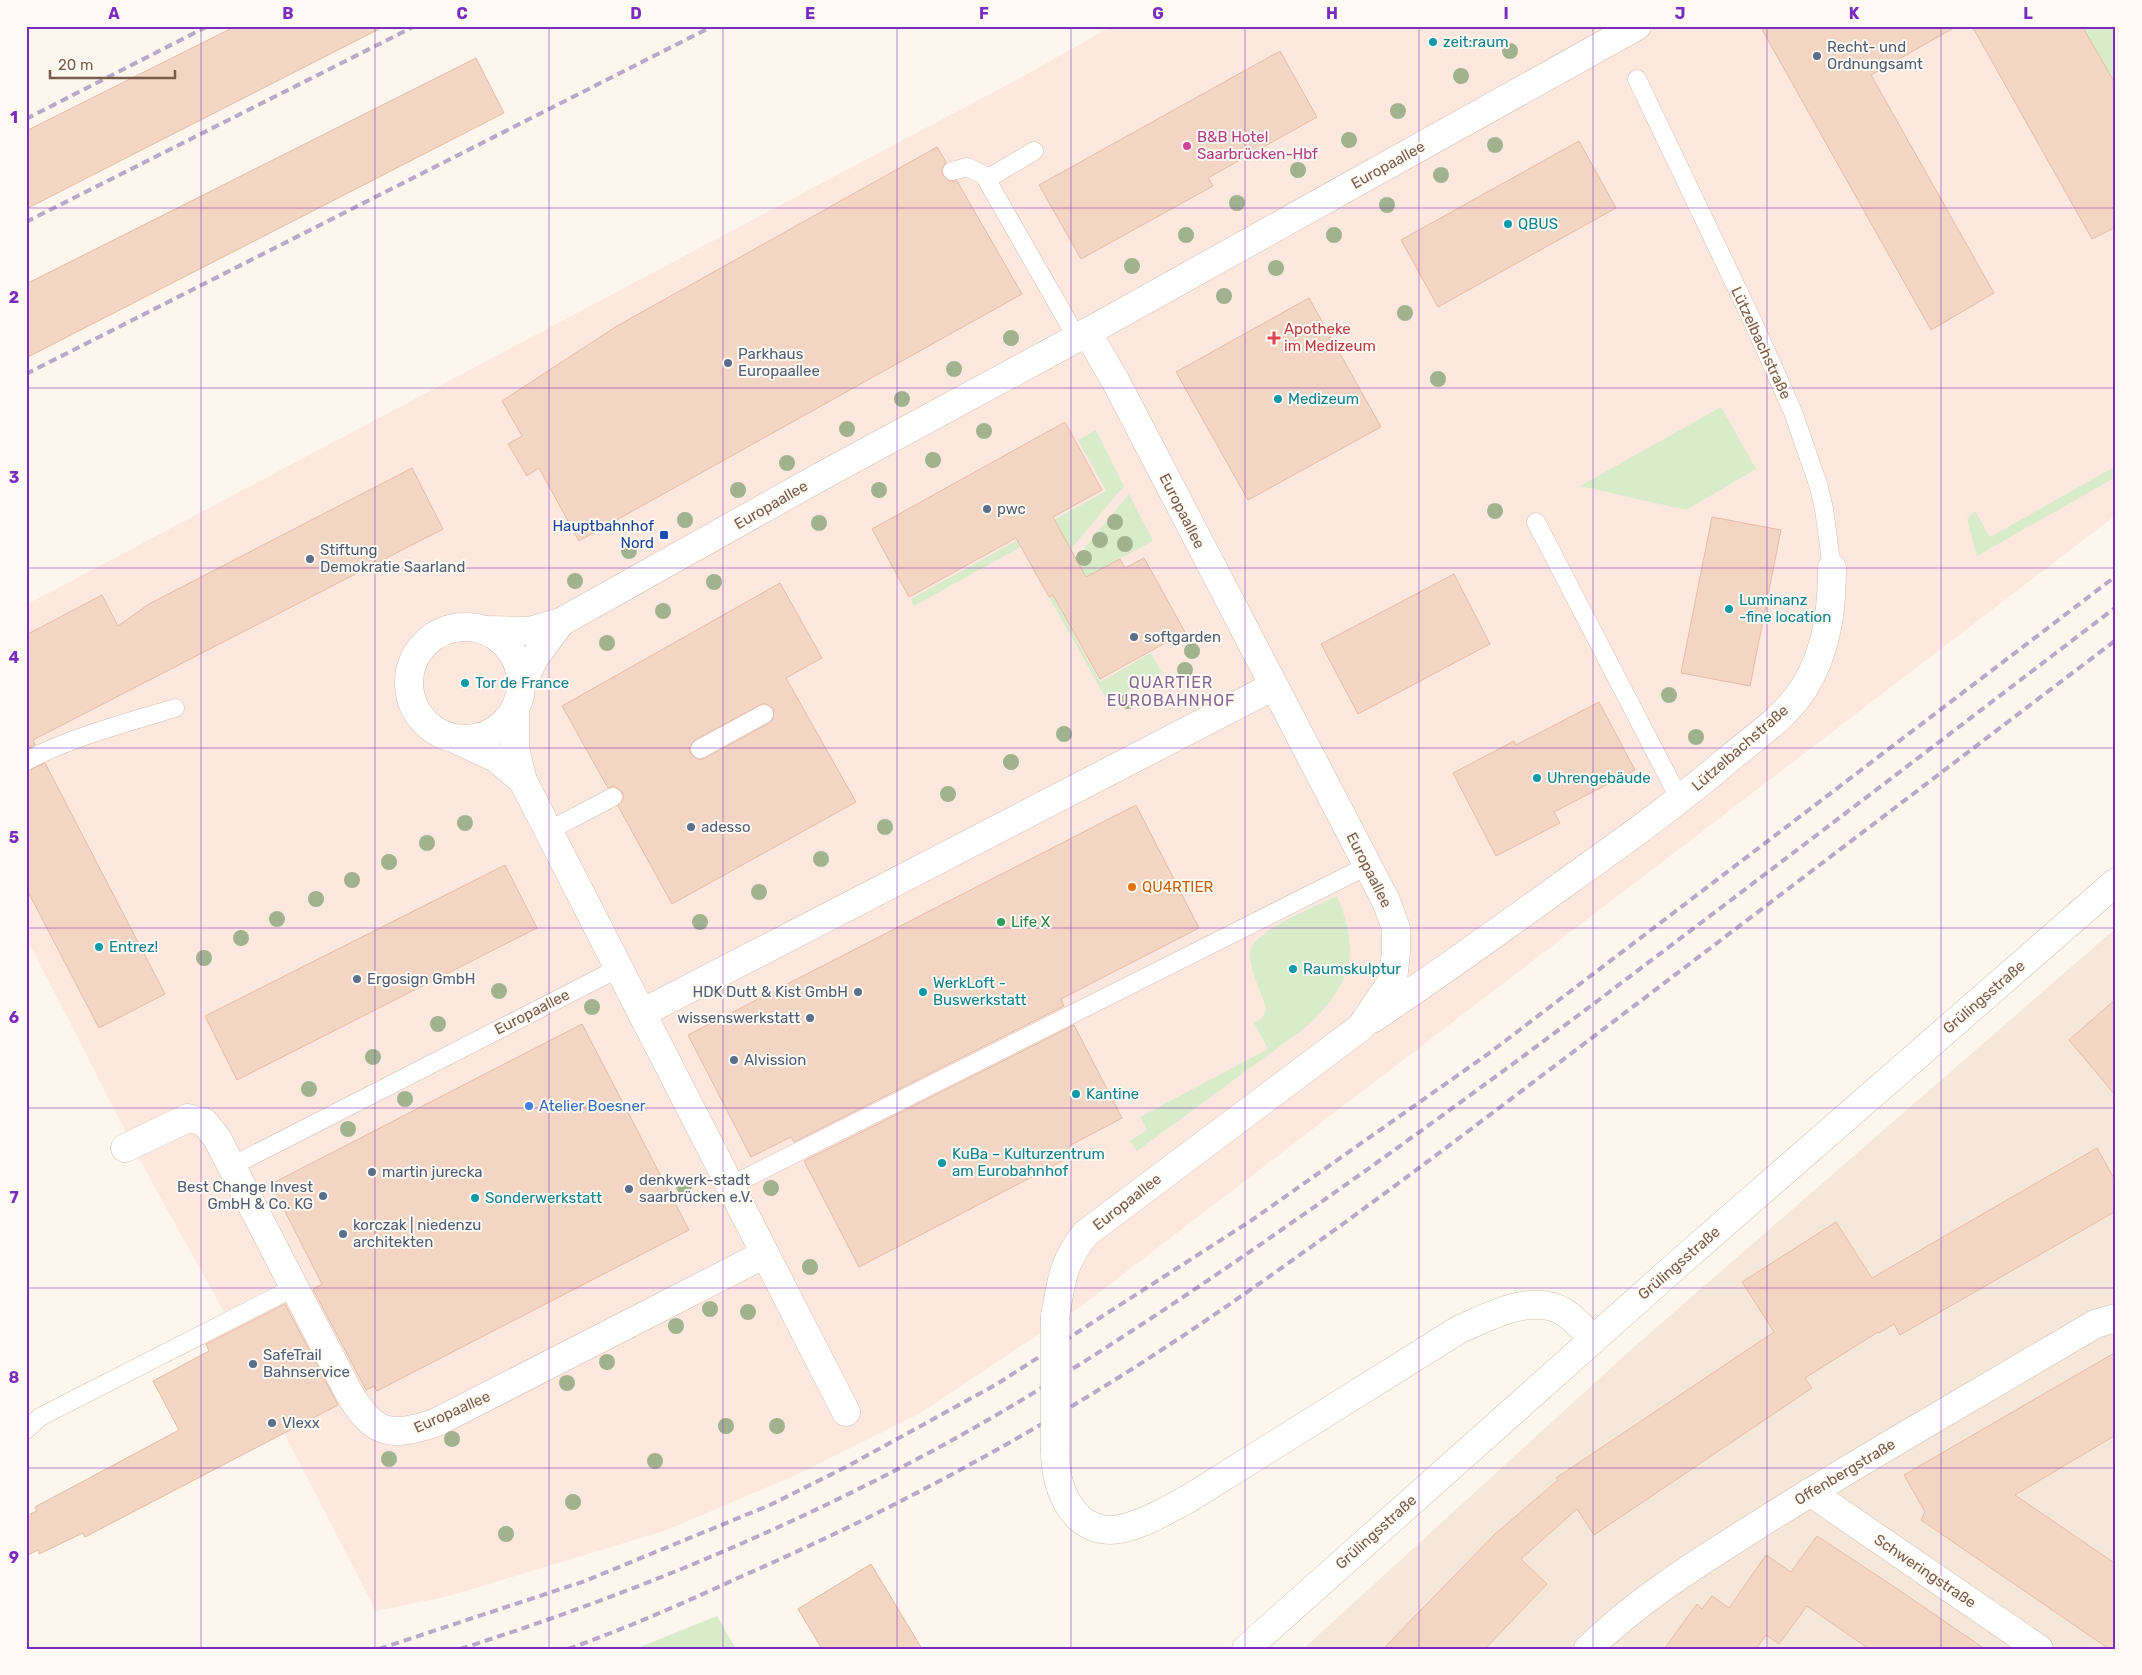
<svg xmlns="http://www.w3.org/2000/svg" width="2142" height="1675" viewBox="0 0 2142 1675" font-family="Rubik,sans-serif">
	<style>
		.residential { fill: #f5e8da }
		.commercial { fill: #fde8e0 }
		.green { fill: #d8ecc9 }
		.building { fill: #f3d5c3; stroke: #e6bba3; fill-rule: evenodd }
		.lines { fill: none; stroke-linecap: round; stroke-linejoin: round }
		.service-casing { stroke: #d1beb0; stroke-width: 19 }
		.minor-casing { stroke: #d1beb0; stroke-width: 29 }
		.service { stroke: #fff; stroke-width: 18 }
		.minor { stroke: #fff; stroke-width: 28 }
		.rail { stroke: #b9a8c9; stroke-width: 4; stroke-dasharray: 8 5; stroke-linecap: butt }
		.minor-bridge-casing { stroke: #d1beb0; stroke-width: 29; stroke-linecap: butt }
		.minor-bridge { stroke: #fff; stroke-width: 28 }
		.tree { fill: #a0b28e }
		.grid { fill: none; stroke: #7b2cbf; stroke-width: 1; stroke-opacity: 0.55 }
		.culture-dot { fill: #0f9aa8; stroke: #fffaf3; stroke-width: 2 }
		.service-dot { fill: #5c6f8a; stroke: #fffaf3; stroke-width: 2 }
		.hotel-dot { fill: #d1479c; stroke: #fffaf3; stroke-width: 2 }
		.health-dot { fill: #e0444e; stroke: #fffaf3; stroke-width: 2 }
		.transit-dot { fill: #1a4fb4; stroke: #fffaf3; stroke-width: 2 }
		.food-dot { fill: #e8710a; stroke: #fffaf3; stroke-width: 2 }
		.leisure-dot { fill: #2e9e5b; stroke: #fffaf3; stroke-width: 2 }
		.shop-dot { fill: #3f7fe0; stroke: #fffaf3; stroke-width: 2 }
		.labels { text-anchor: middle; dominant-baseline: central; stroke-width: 4; stroke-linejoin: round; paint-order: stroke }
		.culture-label { font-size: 15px; fill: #0d838f; stroke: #fffaf3; text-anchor: start }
		.service-label { font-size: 15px; fill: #4e5e75; stroke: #fffaf3; text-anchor: start }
		.hotel-label { font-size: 15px; fill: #b23c85; stroke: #fffaf3; text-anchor: start }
		.street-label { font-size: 15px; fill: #7a5c4d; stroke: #fffaf3 }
		.health-label { font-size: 15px; fill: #be3a42; stroke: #fffaf3; text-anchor: start }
		.transit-label { font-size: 15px; fill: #164399; stroke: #fffaf3; text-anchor: end }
		.food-label { font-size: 15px; fill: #c56008; stroke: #fffaf3; text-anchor: start }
		.leisure-label { font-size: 15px; fill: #27864d; stroke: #fffaf3; text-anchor: start }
		.shop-label { font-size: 15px; fill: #366cbe; stroke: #fffaf3; text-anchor: start }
		.neighbourhood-label { font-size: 16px; letter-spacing: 1px; fill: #846695; stroke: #fffaf3 }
		.neatline { fill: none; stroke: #7b2cbf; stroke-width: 2 }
		.grid-label { font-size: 16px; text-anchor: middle; font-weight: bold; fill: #7b2cbf }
	</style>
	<rect width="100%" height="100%" fill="#fdf6ec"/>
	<polygon class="residential" points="2116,928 2116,1649 1303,1649 1635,1346"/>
	<polygon class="commercial" points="1112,26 2116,26 2116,515 1084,1304 919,1414 798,1474 667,1530 449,1596 376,1611 284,1433 332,1407 270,1288 224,1312 149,1177 26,937 26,605 1022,77"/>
	<g class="green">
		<polygon points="2082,26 2116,26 2116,85"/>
		<polygon points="1721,407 1756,469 1686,510 1580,486"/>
		<polygon points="1096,430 1124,486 1071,549 1059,556 1046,533 914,606 911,599 1106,491 1078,440"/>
		<polygon points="2116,466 2116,477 1977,556 1967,519 1975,511 1990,537"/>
		<polygon points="1129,494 1153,541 1095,572 1100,580 1057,604 1100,682 1151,653 1162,673 1108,702 1049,597 1086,577 1076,558"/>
		<path d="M1337,896C1361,954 1352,984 1306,1027L1137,1151L1130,1141L1147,1130L1140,1117L1268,1049L1254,1023L1262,1018L1266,1010C1262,991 1250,974 1250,954C1249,932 1319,905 1337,896Z"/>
		<polygon points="717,1616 736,1649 635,1649"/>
	</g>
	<g class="building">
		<polygon points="236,26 385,26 26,209 26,131"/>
		<polygon points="1760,26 1957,26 1871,75 1994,293 1931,330"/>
		<polygon points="1972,26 2082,26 2116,85 2116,227 2092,239"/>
		<polygon points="1280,51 1317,117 1208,178 1213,186 1081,259 1039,185"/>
		<polygon points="476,58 504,113 26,358 26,284"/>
		<polygon points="1579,141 1616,208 1438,307 1401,240"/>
		<polygon points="937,147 946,162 942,168 942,174 949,181 957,181 1022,294 579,541 539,468 527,476 508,444 522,436 502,401 617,326"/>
		<polygon points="1309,298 1381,427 1248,500 1176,372"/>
		<polygon points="1065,422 1102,490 1053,517 1086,577 1120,559 1125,568 1144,558 1185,632 1100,679 1053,595 1049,597 1016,538 909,597 872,529"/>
		<polygon points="412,468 443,529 33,740 35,745 26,749 26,635 102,595 118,626 149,604 176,590"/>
		<polygon points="1712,517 1781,530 1750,686 1681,673"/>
		<polygon points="1454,574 1490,644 1358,714 1321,644"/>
		<path d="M780,583L822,658L786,678L856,802L672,904L618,806L624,798L622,792L614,786L608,788L562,706ZM764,703L774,709L773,719L769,723L705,758L699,760L691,754L689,748L695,740Z"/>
		<polygon points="1599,702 1635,770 1554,812 1560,823 1496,856 1453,773 1514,741 1516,745"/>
		<polygon points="45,763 165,994 99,1028 26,888 26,771"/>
		<polygon points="1136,805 1199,928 1061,999 1064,1006 794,1142 791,1137 751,1157 688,1035"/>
		<polygon points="505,865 537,928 237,1080 205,1016"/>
		<polygon points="2116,999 2116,1096 2069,1040"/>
		<polygon points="582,1024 689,1230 377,1391 374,1386 366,1390 313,1289 322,1284 271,1184"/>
		<polygon points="1074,1025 1122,1118 1069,1146 1074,1155 859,1267 804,1161"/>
		<polygon points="2097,1148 2116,1182 2116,1211 1900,1335 1894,1324 1879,1333 1878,1332 1805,1378 1812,1388 1594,1535 1577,1509 1521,1559 1547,1584 1485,1649 1383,1649 1495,1534 1558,1480 1556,1478 1774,1332 1742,1282 1836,1222 1872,1278"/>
		<polygon points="285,1304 338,1405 85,1537 83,1533 39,1554 38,1550 26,1556 26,1516 37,1511 35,1507 179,1430 153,1381 209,1351 206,1344"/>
		<polygon points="2116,1352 2116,1435 2015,1495 2116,1564 2116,1649 2109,1649 1921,1520 1925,1512 1904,1475"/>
		<polygon points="1817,1536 1893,1586 1985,1649 1869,1649 1807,1606 1779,1644 1766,1635 1756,1649 1664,1649 1697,1604 1702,1609 1712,1596 1729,1608 1766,1555 1791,1572"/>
		<polygon points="871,1564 922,1649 822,1649 798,1609"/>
	</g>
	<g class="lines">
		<defs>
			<g id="service">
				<polyline points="1637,79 1753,322 1793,412 1819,487 1824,509 1832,568"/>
				<polyline points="952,171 967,167 984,175 1077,338"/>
				<polyline points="987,179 1034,151"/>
				<polyline points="1536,522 1680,800"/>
				<polyline points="700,749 764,714"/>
				<path d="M26,761C72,737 125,723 175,708"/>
				<polyline points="548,831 613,797"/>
				<polyline points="232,1166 619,968"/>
				<polyline points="730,1186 1367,866"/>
				<polyline points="26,1430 40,1417 295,1287"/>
			</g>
			<g id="minor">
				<circle cx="465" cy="683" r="56"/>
				<polyline points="484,630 530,631 561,622 818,478 1077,338 1637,26"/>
				<polyline points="521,684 535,657 561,622"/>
				<polyline points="515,710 515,748 523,781 846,1412"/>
				<polyline points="457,740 496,758 523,781"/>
				<polyline points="642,1013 1274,686"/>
				<path d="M1372,1019C1436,976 1499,931 1561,886C1617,846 1672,807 1724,763C1751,740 1785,718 1804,688C1827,650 1832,611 1832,568"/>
				<path d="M125,1148L188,1118L204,1122L217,1138L349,1393C375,1436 390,1437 435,1423L765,1254"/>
				<path d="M1055,1317C1062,1280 1061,1266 1085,1234L1361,1027L1393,980L1396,952V928L1386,901L1116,382L1087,332"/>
				<path d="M1055,1452C1055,1490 1075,1537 1120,1529C1144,1524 1167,1510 1188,1499L1460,1329C1490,1316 1532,1293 1564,1312C1575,1319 1584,1330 1594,1339"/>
				<polyline points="1810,1492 2039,1649"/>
				<polyline points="1246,1649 1678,1264 2116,882"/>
				<path d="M1588,1649C1642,1596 1706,1558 1769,1518C1876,1451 1986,1389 2095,1324L2116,1318"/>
			</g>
		</defs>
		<use href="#service" class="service-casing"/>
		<use href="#minor" class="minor-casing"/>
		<use href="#service" class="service"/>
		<use href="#minor" class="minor"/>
		<g class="rail">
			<polyline points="26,119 208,26"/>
			<polyline points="26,222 415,26"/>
			<polyline points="26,374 713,26"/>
			<polyline points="379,1649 585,1581 770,1505 848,1466 997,1384 1252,1220 1488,1054 2116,576"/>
			<path d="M460,1649C611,1601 757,1542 898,1469C1015,1409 1126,1336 1235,1262C1360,1176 1483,1087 1604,996C1775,867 1946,737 2116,607"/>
			<path d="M568,1649C627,1628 684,1603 740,1577C903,1506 1058,1421 1205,1321C1336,1232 1462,1136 1589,1040C1765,907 1940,773 2116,640"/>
		</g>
		<defs>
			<polyline id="minor-bridge" points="1055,1317 1055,1452"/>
		</defs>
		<use href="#minor-bridge" class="minor-bridge-casing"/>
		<use href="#minor-bridge" class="minor-bridge"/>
	</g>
	<g class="tree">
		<circle cx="1510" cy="51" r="8"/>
		<circle cx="1461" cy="76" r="8"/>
		<circle cx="1398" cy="111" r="8"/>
		<circle cx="1349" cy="140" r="8"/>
		<circle cx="1495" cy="145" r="8"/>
		<circle cx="1298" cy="170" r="8"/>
		<circle cx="1441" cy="175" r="8"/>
		<circle cx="1237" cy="203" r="8"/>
		<circle cx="1387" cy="205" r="8"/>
		<circle cx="1186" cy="235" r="8"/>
		<circle cx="1334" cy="235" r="8"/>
		<circle cx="1132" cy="266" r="8"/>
		<circle cx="1276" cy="268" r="8"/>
		<circle cx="1224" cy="296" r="8"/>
		<circle cx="1405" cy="313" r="8"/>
		<circle cx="1011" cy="338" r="8"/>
		<circle cx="954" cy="369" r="8"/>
		<circle cx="1438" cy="379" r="8"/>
		<circle cx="902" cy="399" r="8"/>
		<circle cx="847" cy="429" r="8"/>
		<circle cx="984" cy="431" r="8"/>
		<circle cx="933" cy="460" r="8"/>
		<circle cx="787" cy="463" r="8"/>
		<circle cx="738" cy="490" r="8"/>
		<circle cx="879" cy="490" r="8"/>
		<circle cx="1495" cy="511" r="8"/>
		<circle cx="685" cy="520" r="8"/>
		<circle cx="1115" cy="522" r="8"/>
		<circle cx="819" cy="523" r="8"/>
		<circle cx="1100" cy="540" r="8"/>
		<circle cx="1125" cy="544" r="8"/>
		<circle cx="629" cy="551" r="8"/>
		<circle cx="1084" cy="558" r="8"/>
		<circle cx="575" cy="581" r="8"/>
		<circle cx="714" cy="582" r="8"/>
		<circle cx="663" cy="611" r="8"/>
		<circle cx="607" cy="643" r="8"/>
		<circle cx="1192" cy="651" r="8"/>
		<circle cx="1185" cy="670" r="8"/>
		<circle cx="1669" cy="695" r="8"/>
		<circle cx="1128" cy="701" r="8"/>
		<circle cx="1064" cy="734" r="8"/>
		<circle cx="1696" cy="737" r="8"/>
		<circle cx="1011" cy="762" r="8"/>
		<circle cx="948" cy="794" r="8"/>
		<circle cx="465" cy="823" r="8"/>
		<circle cx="885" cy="827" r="8"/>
		<circle cx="427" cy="843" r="8"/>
		<circle cx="821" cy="859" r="8"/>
		<circle cx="389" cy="862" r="8"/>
		<circle cx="352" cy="880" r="8"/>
		<circle cx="759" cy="892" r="8"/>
		<circle cx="316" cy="899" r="8"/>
		<circle cx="277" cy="919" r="8"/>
		<circle cx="700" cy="922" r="8"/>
		<circle cx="241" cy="938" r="8"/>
		<circle cx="204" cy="958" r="8"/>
		<circle cx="499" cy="991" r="8"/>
		<circle cx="592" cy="1007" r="8"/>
		<circle cx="438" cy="1024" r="8"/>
		<circle cx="373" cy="1057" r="8"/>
		<circle cx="309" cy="1089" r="8"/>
		<circle cx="405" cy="1099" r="8"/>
		<circle cx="348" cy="1129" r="8"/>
		<circle cx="684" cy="1186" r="8"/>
		<circle cx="771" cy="1188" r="8"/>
		<circle cx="810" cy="1267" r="8"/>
		<circle cx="710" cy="1309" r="8"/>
		<circle cx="748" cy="1312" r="8"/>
		<circle cx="676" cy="1326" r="8"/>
		<circle cx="607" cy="1362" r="8"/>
		<circle cx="567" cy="1383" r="8"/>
		<circle cx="726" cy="1426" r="8"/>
		<circle cx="777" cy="1426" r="8"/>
		<circle cx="452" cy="1439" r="8"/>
		<circle cx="389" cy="1459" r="8"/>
		<circle cx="655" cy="1461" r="8"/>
		<circle cx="573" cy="1502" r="8"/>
		<circle cx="506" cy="1534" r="8"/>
	</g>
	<path class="grid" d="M201,26V1649M375,26V1649M549,26V1649M723,26V1649M897,26V1649M1071,26V1649M1245,26V1649M1419,26V1649M1593,26V1649M1767,26V1649M1941,26V1649M26,208H2116M26,388H2116M26,568H2116M26,748H2116M26,928H2116M26,1108H2116M26,1288H2116M26,1468H2116"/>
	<g class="culture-dot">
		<circle cx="1433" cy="42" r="5"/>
		<circle cx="1508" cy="224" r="5"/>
		<circle cx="1278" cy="399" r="5"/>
		<circle cx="1729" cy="609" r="5"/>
		<circle cx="465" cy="683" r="5"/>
		<circle cx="1537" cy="778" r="5"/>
		<circle cx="99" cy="947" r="5"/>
		<circle cx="1293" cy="969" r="5"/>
		<circle cx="923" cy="992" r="5"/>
		<circle cx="1076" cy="1094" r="5"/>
		<circle cx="942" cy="1163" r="5"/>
		<circle cx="475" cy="1198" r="5"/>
	</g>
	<g class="service-dot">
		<circle cx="1817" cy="56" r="5"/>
		<circle cx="728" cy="363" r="5"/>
		<circle cx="987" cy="509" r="5"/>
		<circle cx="310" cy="559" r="5"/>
		<circle cx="1134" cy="637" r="5"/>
		<circle cx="691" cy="827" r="5"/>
		<circle cx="357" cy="979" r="5"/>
		<circle cx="858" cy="992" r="5"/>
		<circle cx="810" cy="1018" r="5"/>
		<circle cx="734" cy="1060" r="5"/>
		<circle cx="372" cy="1172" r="5"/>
		<circle cx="629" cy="1189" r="5"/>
		<circle cx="323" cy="1196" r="5"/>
		<circle cx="343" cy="1234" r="5"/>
		<circle cx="253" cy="1364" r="5"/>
		<circle cx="272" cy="1423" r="5"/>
	</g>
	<circle class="hotel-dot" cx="1187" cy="146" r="5"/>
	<path class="health-dot" d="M1271.5 330.5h5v5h5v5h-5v5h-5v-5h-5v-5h5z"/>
	<rect class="transit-dot" x="659" y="530" width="10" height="10" rx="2.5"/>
	<circle class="food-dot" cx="1132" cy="887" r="5"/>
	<circle class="leisure-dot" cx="1001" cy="922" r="5"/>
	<circle class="shop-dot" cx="529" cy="1106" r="5"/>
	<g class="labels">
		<g class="culture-label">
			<text x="1443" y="42">zeit:raum</text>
			<text x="1518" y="224">QBUS</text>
			<text x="1288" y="399">Medizeum</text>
			<text x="1739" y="600">Luminanz<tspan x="1739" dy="17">-fine location</tspan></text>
			<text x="475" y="683">Tor de France</text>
			<text x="1547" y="778">Uhrengebäude</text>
			<text x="109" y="947">Entrez!</text>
			<text x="1303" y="969">Raumskulptur</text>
			<text x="933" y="983">WerkLoft -<tspan x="933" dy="17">Buswerkstatt</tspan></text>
			<text x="1086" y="1094">Kantine</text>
			<text x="952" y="1154">KuBa – Kulturzentrum<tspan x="952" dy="17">am Eurobahnhof</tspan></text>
			<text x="485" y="1198">Sonderwerkstatt</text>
		</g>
		<g class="service-label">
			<text x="1827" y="47">Recht- und<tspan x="1827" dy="17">Ordnungsamt</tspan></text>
			<text x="738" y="354">Parkhaus<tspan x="738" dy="17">Europaallee</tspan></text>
			<text x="997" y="509">pwc</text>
			<text x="320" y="550">Stiftung<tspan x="320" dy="17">Demokratie Saarland</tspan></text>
			<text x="1144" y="637">softgarden</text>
			<text x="701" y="827">adesso</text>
			<text x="367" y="979">Ergosign GmbH</text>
			<text x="848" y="992" text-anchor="end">HDK Dutt &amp; Kist GmbH</text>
			<text x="800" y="1018" text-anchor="end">wissenswerkstatt</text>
			<text x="744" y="1060">Alvission</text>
			<text x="382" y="1172">martin jurecka</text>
			<text x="639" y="1180">denkwerk-stadt<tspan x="639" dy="17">saarbrücken e.V.</tspan></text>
			<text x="313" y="1187" text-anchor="end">Best Change Invest<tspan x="313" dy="17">GmbH &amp; Co. KG</tspan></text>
			<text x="353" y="1225">korczak | niedenzu<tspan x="353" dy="17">architekten</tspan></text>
			<text x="263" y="1355">SafeTrail<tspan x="263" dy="17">Bahnservice</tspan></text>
			<text x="282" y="1423">Vlexx</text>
		</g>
		<g class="hotel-label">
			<text x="1197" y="137">B&amp;B Hotel<tspan x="1197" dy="17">Saarbrücken-Hbf</tspan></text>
		</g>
		<g class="street-label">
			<text transform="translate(1388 165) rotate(-29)">Europaallee</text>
			<text transform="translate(1761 343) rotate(65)">Lützelbachstraße</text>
			<text transform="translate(771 505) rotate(-30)">Europaallee</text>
			<text transform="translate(1182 511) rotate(63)">Europaallee</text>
			<text transform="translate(1740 748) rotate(-41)">Lützelbachstraße</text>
			<text transform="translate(1369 870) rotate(63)">Europaallee</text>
			<text transform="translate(1984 997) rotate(-41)">Grülingsstraße</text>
			<text transform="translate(532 1012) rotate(-27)">Europaallee</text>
			<text transform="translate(1127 1202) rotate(-38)">Europaallee</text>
			<text transform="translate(1679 1263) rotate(-41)">Grülingsstraße</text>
			<text transform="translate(452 1412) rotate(-24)">Europaallee</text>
			<text transform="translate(1845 1472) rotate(-31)">Offenbergstraße</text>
			<text transform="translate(1376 1532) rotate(-42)">Grülingsstraße</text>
			<text transform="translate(1925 1571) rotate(34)">Schweringstraße</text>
		</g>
		<g class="health-label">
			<text x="1284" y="329">Apotheke<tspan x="1284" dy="17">im Medizeum</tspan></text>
		</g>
		<g class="transit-label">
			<text x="654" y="526">Hauptbahnhof<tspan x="654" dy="17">Nord</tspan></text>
		</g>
		<g class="food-label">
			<text x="1142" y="887">QU4RTIER</text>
		</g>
		<g class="leisure-label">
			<text x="1011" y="922">Life X</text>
		</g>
		<g class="shop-label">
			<text x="539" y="1106">Atelier Boesner</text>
		</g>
		<g class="neighbourhood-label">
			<text x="1171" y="682">QUARTIER<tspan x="1171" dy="18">EUROBAHNHOF</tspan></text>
		</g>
	</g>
	<rect width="2142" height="1675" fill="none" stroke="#fffaf3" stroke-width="55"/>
	<path d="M50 70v8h125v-8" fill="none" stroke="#7a5c4d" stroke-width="2.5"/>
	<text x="58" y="70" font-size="15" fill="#7a5c4d" stroke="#fffaf3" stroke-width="4" paint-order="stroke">20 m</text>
	<rect x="28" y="28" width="2086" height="1620" class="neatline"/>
	<g class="grid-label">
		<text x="114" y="19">A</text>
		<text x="288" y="19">B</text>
		<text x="462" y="19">C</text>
		<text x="636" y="19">D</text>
		<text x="810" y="19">E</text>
		<text x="984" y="19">F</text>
		<text x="1158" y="19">G</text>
		<text x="1332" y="19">H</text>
		<text x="1506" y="19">I</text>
		<text x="1680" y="19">J</text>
		<text x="1854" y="19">K</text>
		<text x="2028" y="19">L</text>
		<text x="14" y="123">1</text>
		<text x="14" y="303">2</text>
		<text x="14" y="483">3</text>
		<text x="14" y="663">4</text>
		<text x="14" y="843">5</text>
		<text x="14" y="1023">6</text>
		<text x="14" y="1203">7</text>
		<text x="14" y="1383">8</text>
		<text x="14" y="1563">9</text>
	</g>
</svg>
